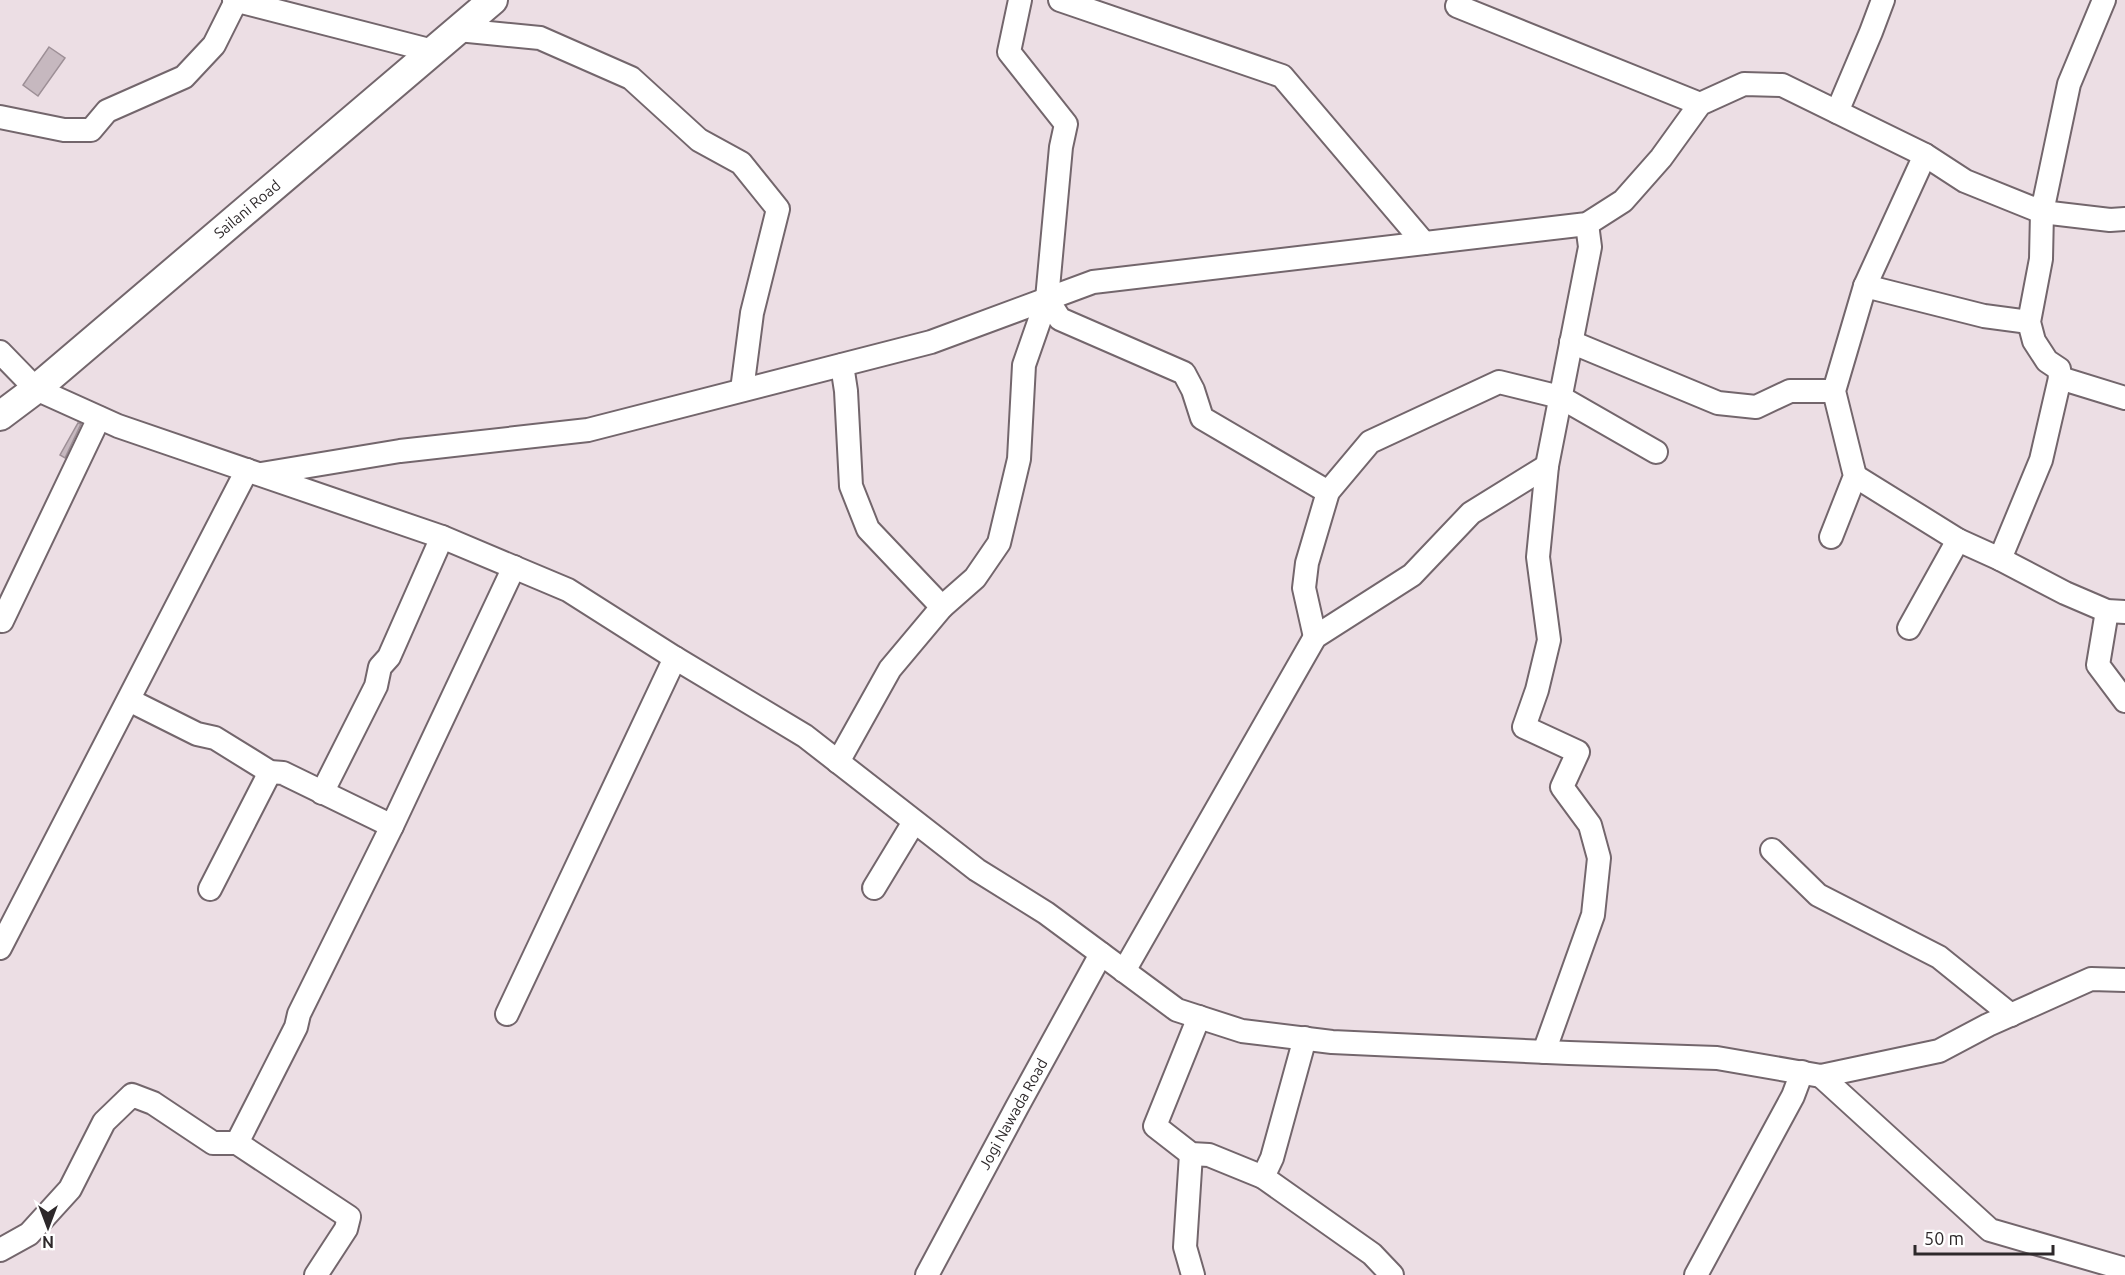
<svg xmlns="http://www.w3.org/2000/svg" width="2125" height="1275" viewBox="0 0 2125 1275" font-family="Ubuntu,sans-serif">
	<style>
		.building { fill: #c6b8bf; stroke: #9d8f96; stroke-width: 1.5 }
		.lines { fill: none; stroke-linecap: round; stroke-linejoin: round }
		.minor-casing { stroke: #73666c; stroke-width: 26 }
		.major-casing { stroke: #73666c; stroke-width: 32 }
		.minor { stroke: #fff; stroke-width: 22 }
		.major { stroke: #fff; stroke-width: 28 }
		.labels { text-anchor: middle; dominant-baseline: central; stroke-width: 5; stroke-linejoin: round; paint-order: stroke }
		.street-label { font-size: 15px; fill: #2d282a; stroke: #fff }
	</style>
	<rect width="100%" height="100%" fill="#ecdee4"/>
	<g class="building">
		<polygon points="49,47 65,58 38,96 23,85"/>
		<polygon points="78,423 81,424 65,458 60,455"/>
	</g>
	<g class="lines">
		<defs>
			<g id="minor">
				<polyline points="234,0 433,51"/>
				<polyline points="1060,0 1282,76 1424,243"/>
				<polyline points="1457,6 1700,104"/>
				<polyline points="458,30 540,38 631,78 699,140 741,163 778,209 752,313 742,390"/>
				<polyline points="1837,112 1871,32 1883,0"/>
				<polyline points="0,117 64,130 91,130 107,111 184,77 214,45 236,1"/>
				<polyline points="1865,286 1984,316 2029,322"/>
				<polyline points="1047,299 1060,319 1184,373 1193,390 1202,418 1328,492"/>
				<polyline points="1571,342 1718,403 1756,407 1790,391 1834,391"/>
				<polyline points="0,352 36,389 118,426 442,537 568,590 675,658 805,736 977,870 1046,913 1177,1010 1242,1031 1332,1042 1569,1053 1717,1058 1821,1076 1939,1051 1988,1025 2091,979 2125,980"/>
				<polyline points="842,365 846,391 851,486 868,529 942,607"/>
				<polyline points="2060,378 2059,369 2047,361 2034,341 2029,322 2041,259 2042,212 2069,84 2104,0"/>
				<polyline points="261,474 400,451 588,430 931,342 1093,282 1587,224 1623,201 1661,158 1700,104 1744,84 1782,85 1925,155 1965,181 2042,212 2110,220 2125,219"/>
				<polyline points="1855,476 1958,540 2000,559 2065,593 2107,611 2125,612"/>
				<polyline points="1831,537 1855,476 1834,391 1865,286 1925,155"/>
				<polyline points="2000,559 2041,460 2060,378 2125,398"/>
				<polyline points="2107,611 2098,665 2125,701"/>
				<polyline points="0,620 2,621 99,418"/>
				<polyline points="1909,628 1958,540"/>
				<polyline points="1315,637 1304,588 1307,563 1328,492 1370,442 1499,382 1560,397 1656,452"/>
				<polyline points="129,700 197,734 215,738 270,772 283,773 392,826"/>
				<polyline points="838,762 890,669 942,607 975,578 999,543 1019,459 1024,365 1047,299 1061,147 1066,124 1009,52 1020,0"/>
				<polyline points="322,793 376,686 380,667 389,657 442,537"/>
				<polyline points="1772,850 1818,895 1939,957 2011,1015"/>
				<polyline points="874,888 914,822"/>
				<polyline points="210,889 270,772"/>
				<polyline points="0,948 247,470"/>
				<polyline points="1124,971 1315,637 1412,575 1471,513 1547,466"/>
				<polyline points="507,1014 675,658"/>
				<polyline points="1199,1017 1155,1126 1191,1154 1209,1155 1263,1177 1372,1254 1392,1275"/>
				<polyline points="1544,1052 1593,915 1599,858 1590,825 1562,787 1578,752 1524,727 1537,690 1549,640 1538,557 1547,466 1590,247 1587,224"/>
				<polyline points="1821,1076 1990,1230 2125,1269"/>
				<polyline points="237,1143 349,1217 346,1229 316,1275"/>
				<polyline points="1191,1154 1185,1247 1193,1275"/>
				<polyline points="1263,1177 1272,1158 1305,1038"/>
				<polyline points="0,1250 29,1234 70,1189 104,1122 132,1095 153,1103 213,1143 237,1143 296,1027 299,1014 392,826 514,567"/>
				<polyline points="927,1275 1017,1107 1101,954"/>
				<polyline points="1696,1275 1793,1096 1802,1072"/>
			</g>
			<polyline id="major" points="0,416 36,389 493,0"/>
		</defs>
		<use href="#minor" class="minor-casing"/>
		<use href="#major" class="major-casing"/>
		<use href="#minor" class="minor"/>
		<use href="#major" class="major"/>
	</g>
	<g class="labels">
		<g class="street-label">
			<text transform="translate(247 209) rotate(-40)">Sailani Road</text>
			<text transform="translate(1013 1114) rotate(-61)">Jogi Nawada Road</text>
		</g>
	</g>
	<g transform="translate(48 1227) rotate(180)" stroke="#ffffff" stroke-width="4.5" paint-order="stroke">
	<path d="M0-4.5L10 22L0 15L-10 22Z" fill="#2d282a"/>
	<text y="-9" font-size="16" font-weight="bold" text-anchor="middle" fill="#2d282a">N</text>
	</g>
	<path d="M1915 1245v9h138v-9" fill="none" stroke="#2d282a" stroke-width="3"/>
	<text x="1924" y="1245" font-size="18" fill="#2d282a" stroke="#ffffff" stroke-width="4.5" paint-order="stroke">50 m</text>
</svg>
